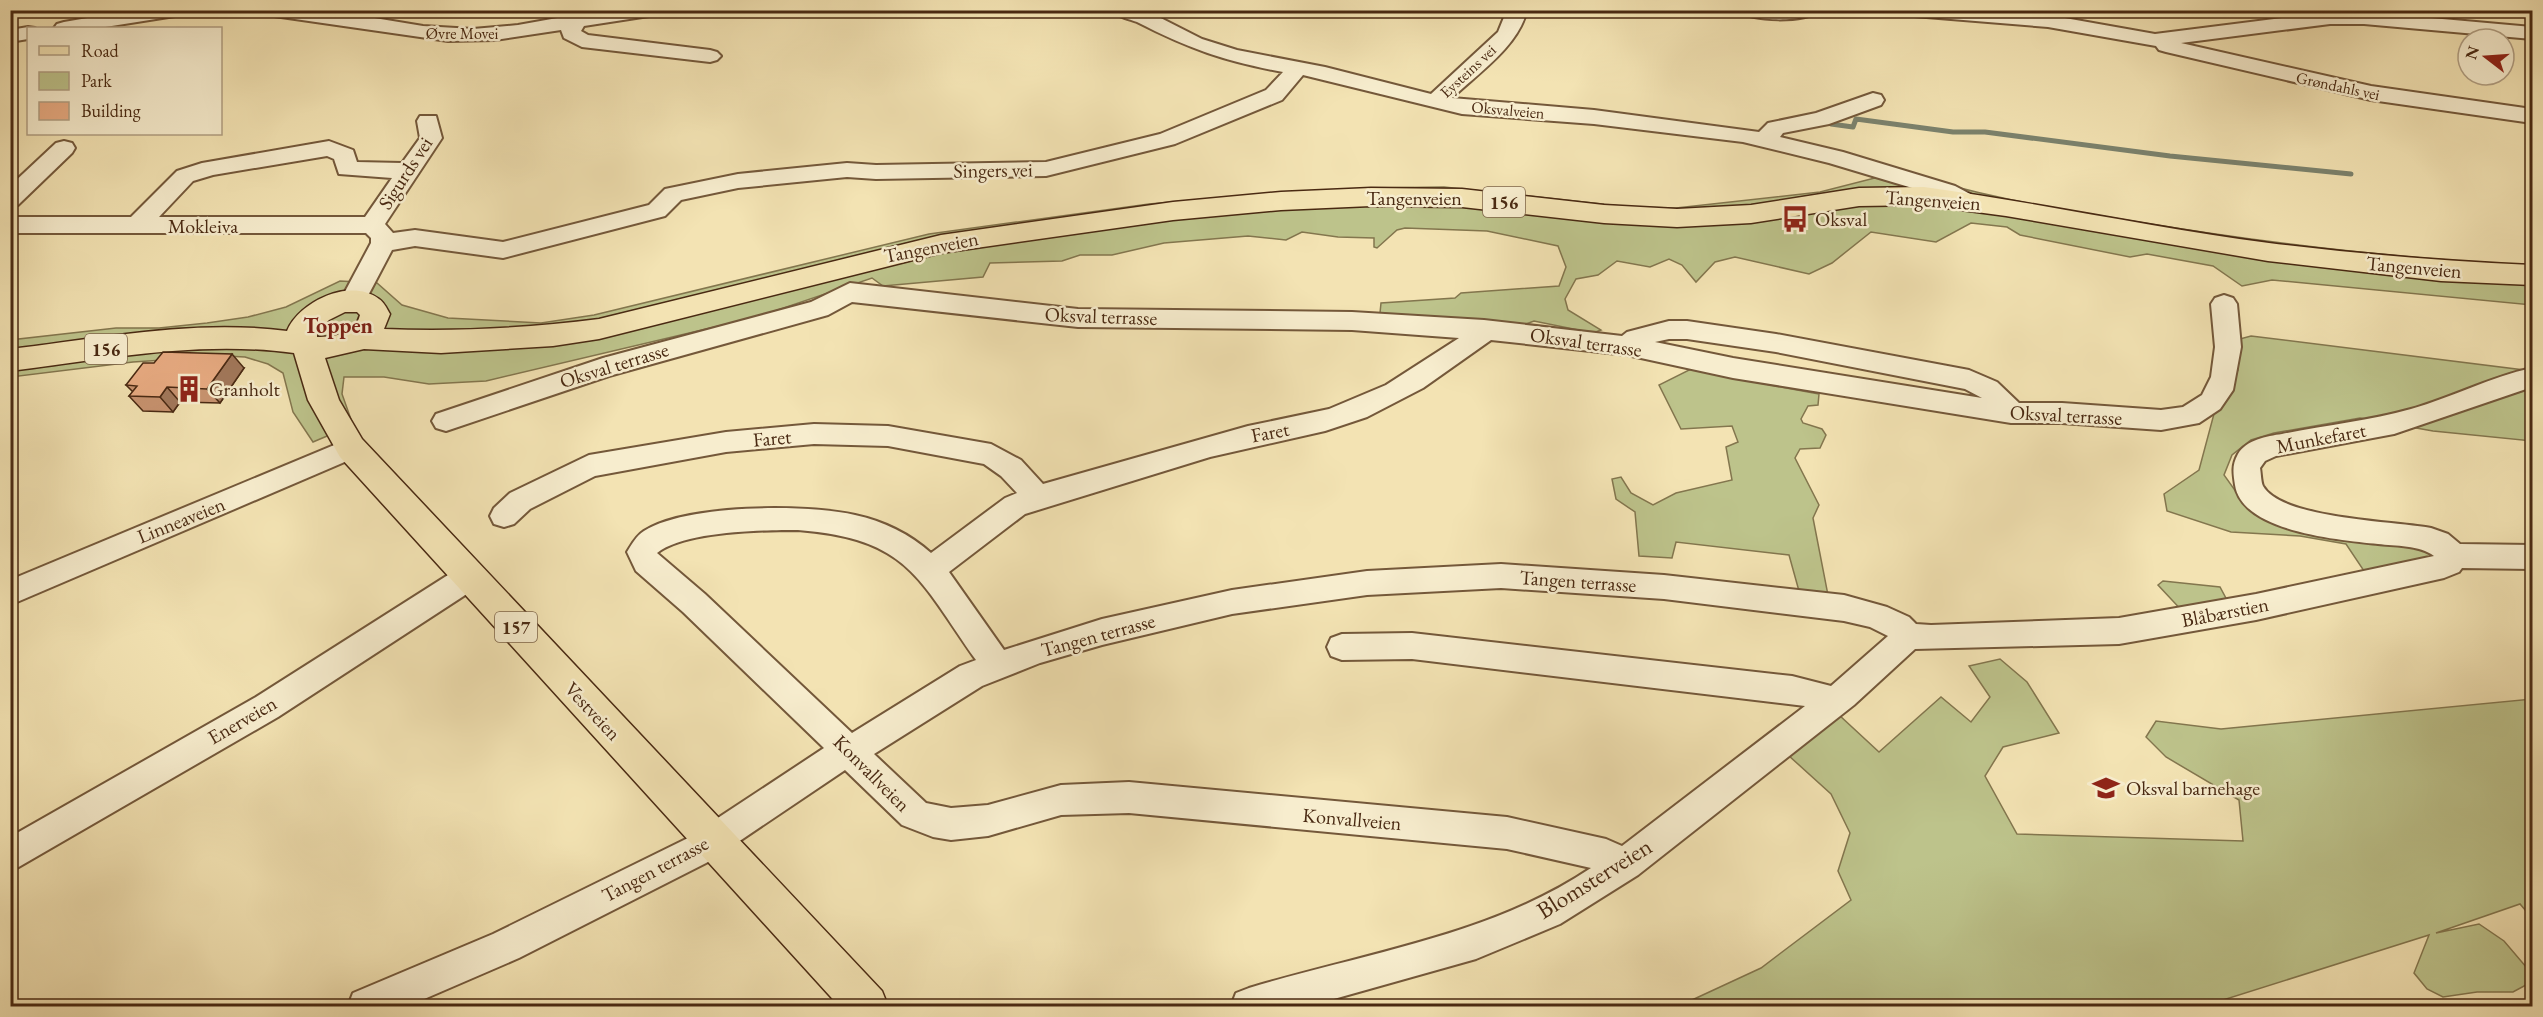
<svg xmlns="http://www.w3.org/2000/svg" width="2543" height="1017" viewBox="0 0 2543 1017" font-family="'EB Garamond',serif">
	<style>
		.green { fill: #bdc38b; stroke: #83764e; stroke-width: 1.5 }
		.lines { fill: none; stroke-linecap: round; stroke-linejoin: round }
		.stream { stroke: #7b826d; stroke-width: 5 }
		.minor-casing { stroke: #74583a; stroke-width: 4 }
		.major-casing { stroke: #492912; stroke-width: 3 }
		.minor { fill: #f7edce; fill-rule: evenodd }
		.major { fill: #f3e3b3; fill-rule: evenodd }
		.wall { fill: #c89370; stroke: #492912; stroke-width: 1.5 }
		.shaded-wall { fill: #a2785b; stroke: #492912; stroke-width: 1.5 }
		.building { fill: #e8ab82; stroke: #492912; stroke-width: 1.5 }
		.labels { text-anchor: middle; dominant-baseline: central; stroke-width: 5; stroke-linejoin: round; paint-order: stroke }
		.far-street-label { font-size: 16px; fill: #492912; stroke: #f7edce }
		.shield { fill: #f7edce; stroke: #7d644a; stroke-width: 1.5 }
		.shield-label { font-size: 18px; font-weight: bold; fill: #492912 }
		.street-label { font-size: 20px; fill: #492912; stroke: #f7edce }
		.poi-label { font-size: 20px; fill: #492912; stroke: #f7edce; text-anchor: start }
		.quarter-label { font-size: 22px; font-weight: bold; fill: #7a1f14; stroke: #f7edce }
		.near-street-label { font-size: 24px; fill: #492912; stroke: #f7edce }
	</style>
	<rect width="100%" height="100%" fill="#f3e3b3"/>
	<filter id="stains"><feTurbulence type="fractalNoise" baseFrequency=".00333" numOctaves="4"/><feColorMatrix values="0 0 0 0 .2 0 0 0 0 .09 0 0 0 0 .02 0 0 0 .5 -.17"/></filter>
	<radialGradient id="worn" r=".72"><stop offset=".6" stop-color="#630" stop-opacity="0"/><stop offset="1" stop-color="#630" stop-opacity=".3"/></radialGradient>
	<g class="green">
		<path d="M1902,171C1973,195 2046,207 2120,219C2256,242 2394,259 2532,265V305L2272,280L2242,286L2213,266L2147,254L2130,257L2020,235L2007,227L1971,223L1936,242L1871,232L1832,263L1809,274L1735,257L1715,262L1696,282L1682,265L1669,259L1650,267L1617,261L1598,275L1576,279L1565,299L1568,310L1601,330L1593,333L1534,321L1526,324L1380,313L1381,303L1455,298L1461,293L1559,286L1566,267L1558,246L1487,231L1405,228L1397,230L1377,248L1374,247V238L1338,237L1302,232L1286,240L1248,236L1164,243L1112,255H1080L1062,261L990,263L983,277L883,286L872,278L757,317L486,381L429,384L384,377H344L342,394L353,425L313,442L293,412L283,373L268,364L245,357L225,356L133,362L11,377L10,340L116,328H159L207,323L248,317L286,307L340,281L377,283L402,305L448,318L541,323L594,315L929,234L1149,204L1238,196L1370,188L1444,187L1630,207L1676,208L1820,192Z"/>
		<polygon points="2251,336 2532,371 2532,441 2433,431 2360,418 2274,433 2251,440 2232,455 2224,475 2239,496 2259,513 2421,543 2436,557 2366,574 2346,544 2300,536 2231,532 2167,511 2164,494 2199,470 2215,410 2238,370 2236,340"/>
		<polygon points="1695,367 1738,379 1819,394 1818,405 1808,406 1801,419 1803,423 1822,429 1826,435 1820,448 1800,449 1795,458 1819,505 1813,518 1828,595 1799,591 1789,555 1676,542 1672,558 1639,556 1635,512 1616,499 1612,479 1621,477 1631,493 1653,505 1676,493 1732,480 1726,447 1738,442 1732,426 1681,429 1659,385"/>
		<polygon points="2163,581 2220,587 2228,602 2185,614 2158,585"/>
		<polygon points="2000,659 2027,682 2059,733 2003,747 1985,776 2017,834 2243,841 2239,800 2166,757 2146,737 2156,721 2221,729 2532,699 2532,918 2520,904 2436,933 2479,924 2504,941 2527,968 2526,985 2513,992 2477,992 2443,997 2427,989 2414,973 2429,935 2204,1006 1679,1006 1761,968 1851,900 1838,871 1850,833 1831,794 1788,755 1839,715 1879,752 1941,697 1971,722 1990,697 1969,666"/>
	</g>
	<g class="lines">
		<polyline class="stream" points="1831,124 1853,127 1856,119 1953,132 1985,132 2170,156 2351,174"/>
		<defs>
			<g id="minor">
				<polygon points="134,10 185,10 175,16 99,28 54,28 57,24 64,22"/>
				<polygon points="264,10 326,10 423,26 473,29 518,25 602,10 659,10 649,16 584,26 581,31 588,35 710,50 717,52 721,56 717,60 710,62 582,47 564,38 561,30 495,40 448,41 274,16"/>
				<path d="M1112,10H1145L1202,39L1237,50L1325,67L1431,94L1498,32L1507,10H1527C1518,47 1478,73 1452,98L1594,110L1759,132L1768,123L1816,113L1873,93L1881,95L1884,100L1881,105L1829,124L1783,133L1780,137L1843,152L1955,186L1972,195L1976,200L1972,205L1964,208L1956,205L1939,196L1829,163L1743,142L1594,124L1462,114L1303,75L1282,100L1175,144L1046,176L876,179L847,177L738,188L681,200L665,216L503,258L415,246L392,250L362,307L353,310L344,307L340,301L371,243V238L366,233H10V217H131L177,171L202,163L329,141L353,150L357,162L402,163L420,138L417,121L420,116H436L442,138L385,224L393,233L415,230L503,242L649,205L665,189L738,174L847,163L876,165L1046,162L1160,134L1266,90L1283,72C1224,61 1190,49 1137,22C1129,19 1117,17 1112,10ZM327,156L334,159L339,174L392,178L365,217H159L193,181L213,175Z"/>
				<path d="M1738,10H1819C1810,23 1747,22 1738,10Z"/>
				<polygon points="1904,10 1995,10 2048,15 2155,34 2330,12 2364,12 2532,27 2532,39 2364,24 2330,24 2181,43 2371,86 2532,109 2532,123 2371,100 2166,52 2159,50 2156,46 2048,27 1914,16"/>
				<polygon points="28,27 35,28 28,28 28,39 10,42 10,30"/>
				<polygon points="64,141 72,143 75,148 72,153 18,205 10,208 10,186 56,143"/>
				<path d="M850,283L1078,309L1352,312L1484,320L1622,336L1627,332L1669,321H1687L1776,334L1969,370L1997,382L2019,403H2062L2161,410L2183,407L2202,395L2211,377L2215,347L2211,304L2215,298L2224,295L2233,298L2237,304L2241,347L2233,390L2220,409L2199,423L2161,430L2062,423H2011L1733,378L1627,355L1491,340L1423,388L1367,417L1325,431L1210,457L1025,514L949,572L1004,650L1102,619L1232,590L1367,571L1501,564L1664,575L1844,595L1887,607L1909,617L1916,624L1931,625L2119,618L2256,594L2434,556C2420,545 2395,546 2378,544C2340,540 2242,532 2235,485C2233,472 2232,465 2238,454C2246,440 2267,436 2282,434C2325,425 2369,421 2411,409C2453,397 2490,377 2532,368V387L2394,434L2276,456L2265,461L2260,468C2261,473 2261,482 2263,486C2282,519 2394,521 2431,528L2448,534L2460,544L2532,545V569L2462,568L2459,572L2444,578L2256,620L2119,644L1915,649L1854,705L1638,875L1560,924L1476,959L1309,1006H1231L1236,993L1249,988C1364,953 1490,936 1591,868L1507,849L1129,813L1061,815L988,836L951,840L933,837L902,825L845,770L710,861L519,958L408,1006H348L353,993L493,934L686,839L824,748L683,612L636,571L627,552C632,544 636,536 644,531C686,504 806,504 855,515C883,521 910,534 931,553L1005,498L1017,493L1001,476L984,464L888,446L814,444L726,452L595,476L530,509L514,524L504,527L494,524L490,516L494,508L510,493L589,455L726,432L814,424L888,426L991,444L1021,460L1043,484L1248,426L1329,409L1386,385L1459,338L1352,330L1078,327L852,302L828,315L609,376L446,431L436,428L432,421L436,414L603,358L811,302ZM1669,339H1687L1776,352L1965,389L1982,398L1733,358L1655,342ZM798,530C909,539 918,578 976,660L960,666L852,733L705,594L657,553C685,531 762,530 798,530ZM1501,588L1664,599L1844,621L1870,627L1888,636L1831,686L1792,676L1412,633L1342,634L1331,638L1327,647L1331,656L1342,660L1412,659L1805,706L1622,846L1606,839L1507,817L1129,782L1061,785L988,805L951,808L926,803L874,754L982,686L1040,663L1102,645L1232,614L1367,595Z"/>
				<polygon points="351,438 361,441 365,448 361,455 10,605 10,580"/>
				<polygon points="469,565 479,568 484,577 479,586 278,717 10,872 10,837 256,697 459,568"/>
			</g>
			<path id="major" d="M1924,187C2040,203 2154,228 2269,243C2357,254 2444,261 2532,265V285L2441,281L2268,261L2006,216L1924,205L1859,206L1751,223L1677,227L1604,223L1462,207L1371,206L1281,210L1173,220L941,253L599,339L553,346L441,353L364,349L325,358L339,400L362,439L882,991L888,1006H839L340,457L308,400L294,353C199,340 105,359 10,371V349C102,338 195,319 287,331C299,302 350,277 379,299C384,302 387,309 390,314L384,329C456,332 528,328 599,319L941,235L1173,202L1281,192L1371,188L1462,189L1604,205L1677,209L1751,205L1859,188ZM345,312H357L360,315C355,334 336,337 317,337V331L329,320Z"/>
		</defs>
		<use href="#minor" class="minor-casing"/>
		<use href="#major" class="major-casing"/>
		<use href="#minor" class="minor"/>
		<use href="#major" class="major"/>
	</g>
	<polygon class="wall" points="244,368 220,403 180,402 173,412 143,411 129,396 133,392 126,385"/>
	<g class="shaded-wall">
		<polygon points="232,354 244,368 220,403 207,389"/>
		<polygon points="167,387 180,402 173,412 160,397"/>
	</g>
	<polygon class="building" points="163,352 232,354 207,389 167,387 160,397 129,396 137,386 126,385 143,363 154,363"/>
	<defs>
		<symbol id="bus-bare" viewBox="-9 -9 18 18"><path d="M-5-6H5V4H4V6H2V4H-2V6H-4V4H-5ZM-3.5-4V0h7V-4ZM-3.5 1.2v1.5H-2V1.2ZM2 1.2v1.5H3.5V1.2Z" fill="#8f2418" stroke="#f7edce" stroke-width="2.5" paint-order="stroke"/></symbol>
		<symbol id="building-bare" viewBox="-9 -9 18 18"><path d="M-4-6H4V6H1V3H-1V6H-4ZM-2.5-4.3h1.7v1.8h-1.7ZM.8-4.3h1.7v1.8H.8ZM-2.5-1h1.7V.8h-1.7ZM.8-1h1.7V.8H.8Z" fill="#8f2418" stroke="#f7edce" stroke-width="2.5" paint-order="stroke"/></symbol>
		<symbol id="school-bare" viewBox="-9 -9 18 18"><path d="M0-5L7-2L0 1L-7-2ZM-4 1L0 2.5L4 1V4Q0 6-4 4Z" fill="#8f2418" stroke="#f7edce" stroke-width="2.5" paint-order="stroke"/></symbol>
	</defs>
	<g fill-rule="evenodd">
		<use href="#bus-bare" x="1776" y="200" width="38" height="38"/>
		<use href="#building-bare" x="170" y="370" width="38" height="38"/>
		<use href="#school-bare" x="2087" y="769" width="38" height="38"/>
	</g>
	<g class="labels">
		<g class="far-street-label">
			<text x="462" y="33">Øvre Movei</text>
			<text transform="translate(1468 71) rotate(-43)">Eysteins vei</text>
			<text transform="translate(2338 86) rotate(12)">Grøndahls vei</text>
			<text transform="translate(1508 110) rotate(5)">Oksvalveien</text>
		</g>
		<g class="shield">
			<rect x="1483" y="187" width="42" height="30" rx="4.5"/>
			<rect x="85" y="334" width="42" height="30" rx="4.5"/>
			<rect x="495" y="612" width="42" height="30" rx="4.5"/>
		</g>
		<g class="shield-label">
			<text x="1504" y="202">156</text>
			<text x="106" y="349">156</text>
			<text x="516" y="627">157</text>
		</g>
		<g class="street-label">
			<text transform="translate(993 170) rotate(-1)">Singers vei</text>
			<text transform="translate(405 173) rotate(-57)">Sigurds vei</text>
			<text x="1414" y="198">Tangenveien</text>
			<text transform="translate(1933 200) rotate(4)">Tangenveien</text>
			<text x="203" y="226">Mokleiva</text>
			<text transform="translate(931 247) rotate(-11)">Tangenveien</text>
			<text transform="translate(2414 267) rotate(5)">Tangenveien</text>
			<text transform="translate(1101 316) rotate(2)">Oksval terrasse</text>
			<text transform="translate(1586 342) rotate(8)">Oksval terrasse</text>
			<text transform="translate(614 365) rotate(-17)">Oksval terrasse</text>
			<text transform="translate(2066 415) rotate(3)">Oksval terrasse</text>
			<text transform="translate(1270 432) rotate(-11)">Faret</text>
			<text transform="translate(772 438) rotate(-5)">Faret</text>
			<text transform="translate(2321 438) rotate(-11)">Munkefaret</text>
			<text transform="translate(181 520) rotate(-22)">Linneaveien</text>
			<text transform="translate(1578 581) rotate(4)">Tangen terrasse</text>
			<text transform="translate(2225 612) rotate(-11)">Blåbærstien</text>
			<text transform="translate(1098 635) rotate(-15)">Tangen terrasse</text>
			<text transform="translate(593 711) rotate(47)">Vestveien</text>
			<text transform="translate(242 720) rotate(-30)">Enerveien</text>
			<text transform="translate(872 773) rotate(45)">Konvallveien</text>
			<text transform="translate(1352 819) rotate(5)">Konvallveien</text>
			<text transform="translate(655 869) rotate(-28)">Tangen terrasse</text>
		</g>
		<g class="poi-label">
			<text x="1815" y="219">Oksval</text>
			<text x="209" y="389">Granholt</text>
			<text x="2126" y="788">Oksval barnehage</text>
		</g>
		<g class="quarter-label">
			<text x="338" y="325">Toppen</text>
		</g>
		<g class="near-street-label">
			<text transform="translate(1594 878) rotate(-32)">Blomsterveien</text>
		</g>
	</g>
	<rect width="2543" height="1017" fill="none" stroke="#f3e3b3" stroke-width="36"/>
	<rect x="12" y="12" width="2519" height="993" fill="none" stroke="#492912" stroke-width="3"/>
	<rect x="18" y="18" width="2507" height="981" fill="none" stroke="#492912" stroke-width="1.5"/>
	<rect x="27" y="27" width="195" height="108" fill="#f7edce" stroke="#b19f83" stroke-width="1.5"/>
	<rect x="39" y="46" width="30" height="9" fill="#f3e3b3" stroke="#b19f83" stroke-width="1.5"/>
	<text x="81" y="57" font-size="18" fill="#492912">Road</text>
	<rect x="39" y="72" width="30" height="18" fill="#bdc38b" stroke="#b19f83" stroke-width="1.5"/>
	<text x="81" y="87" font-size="18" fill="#492912">Park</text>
	<rect x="39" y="102" width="30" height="18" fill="#e8ab82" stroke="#b19f83" stroke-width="1.5"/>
	<text x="81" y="117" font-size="18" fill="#492912">Building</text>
	<g transform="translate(2486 57) rotate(287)"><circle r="28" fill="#f7edce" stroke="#b19f83" stroke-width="1.5"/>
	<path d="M0-4.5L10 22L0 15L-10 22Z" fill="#8f2418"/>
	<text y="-9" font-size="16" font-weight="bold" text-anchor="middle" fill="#492912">N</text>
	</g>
	<rect width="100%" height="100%" filter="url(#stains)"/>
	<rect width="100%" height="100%" fill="url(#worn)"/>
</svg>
